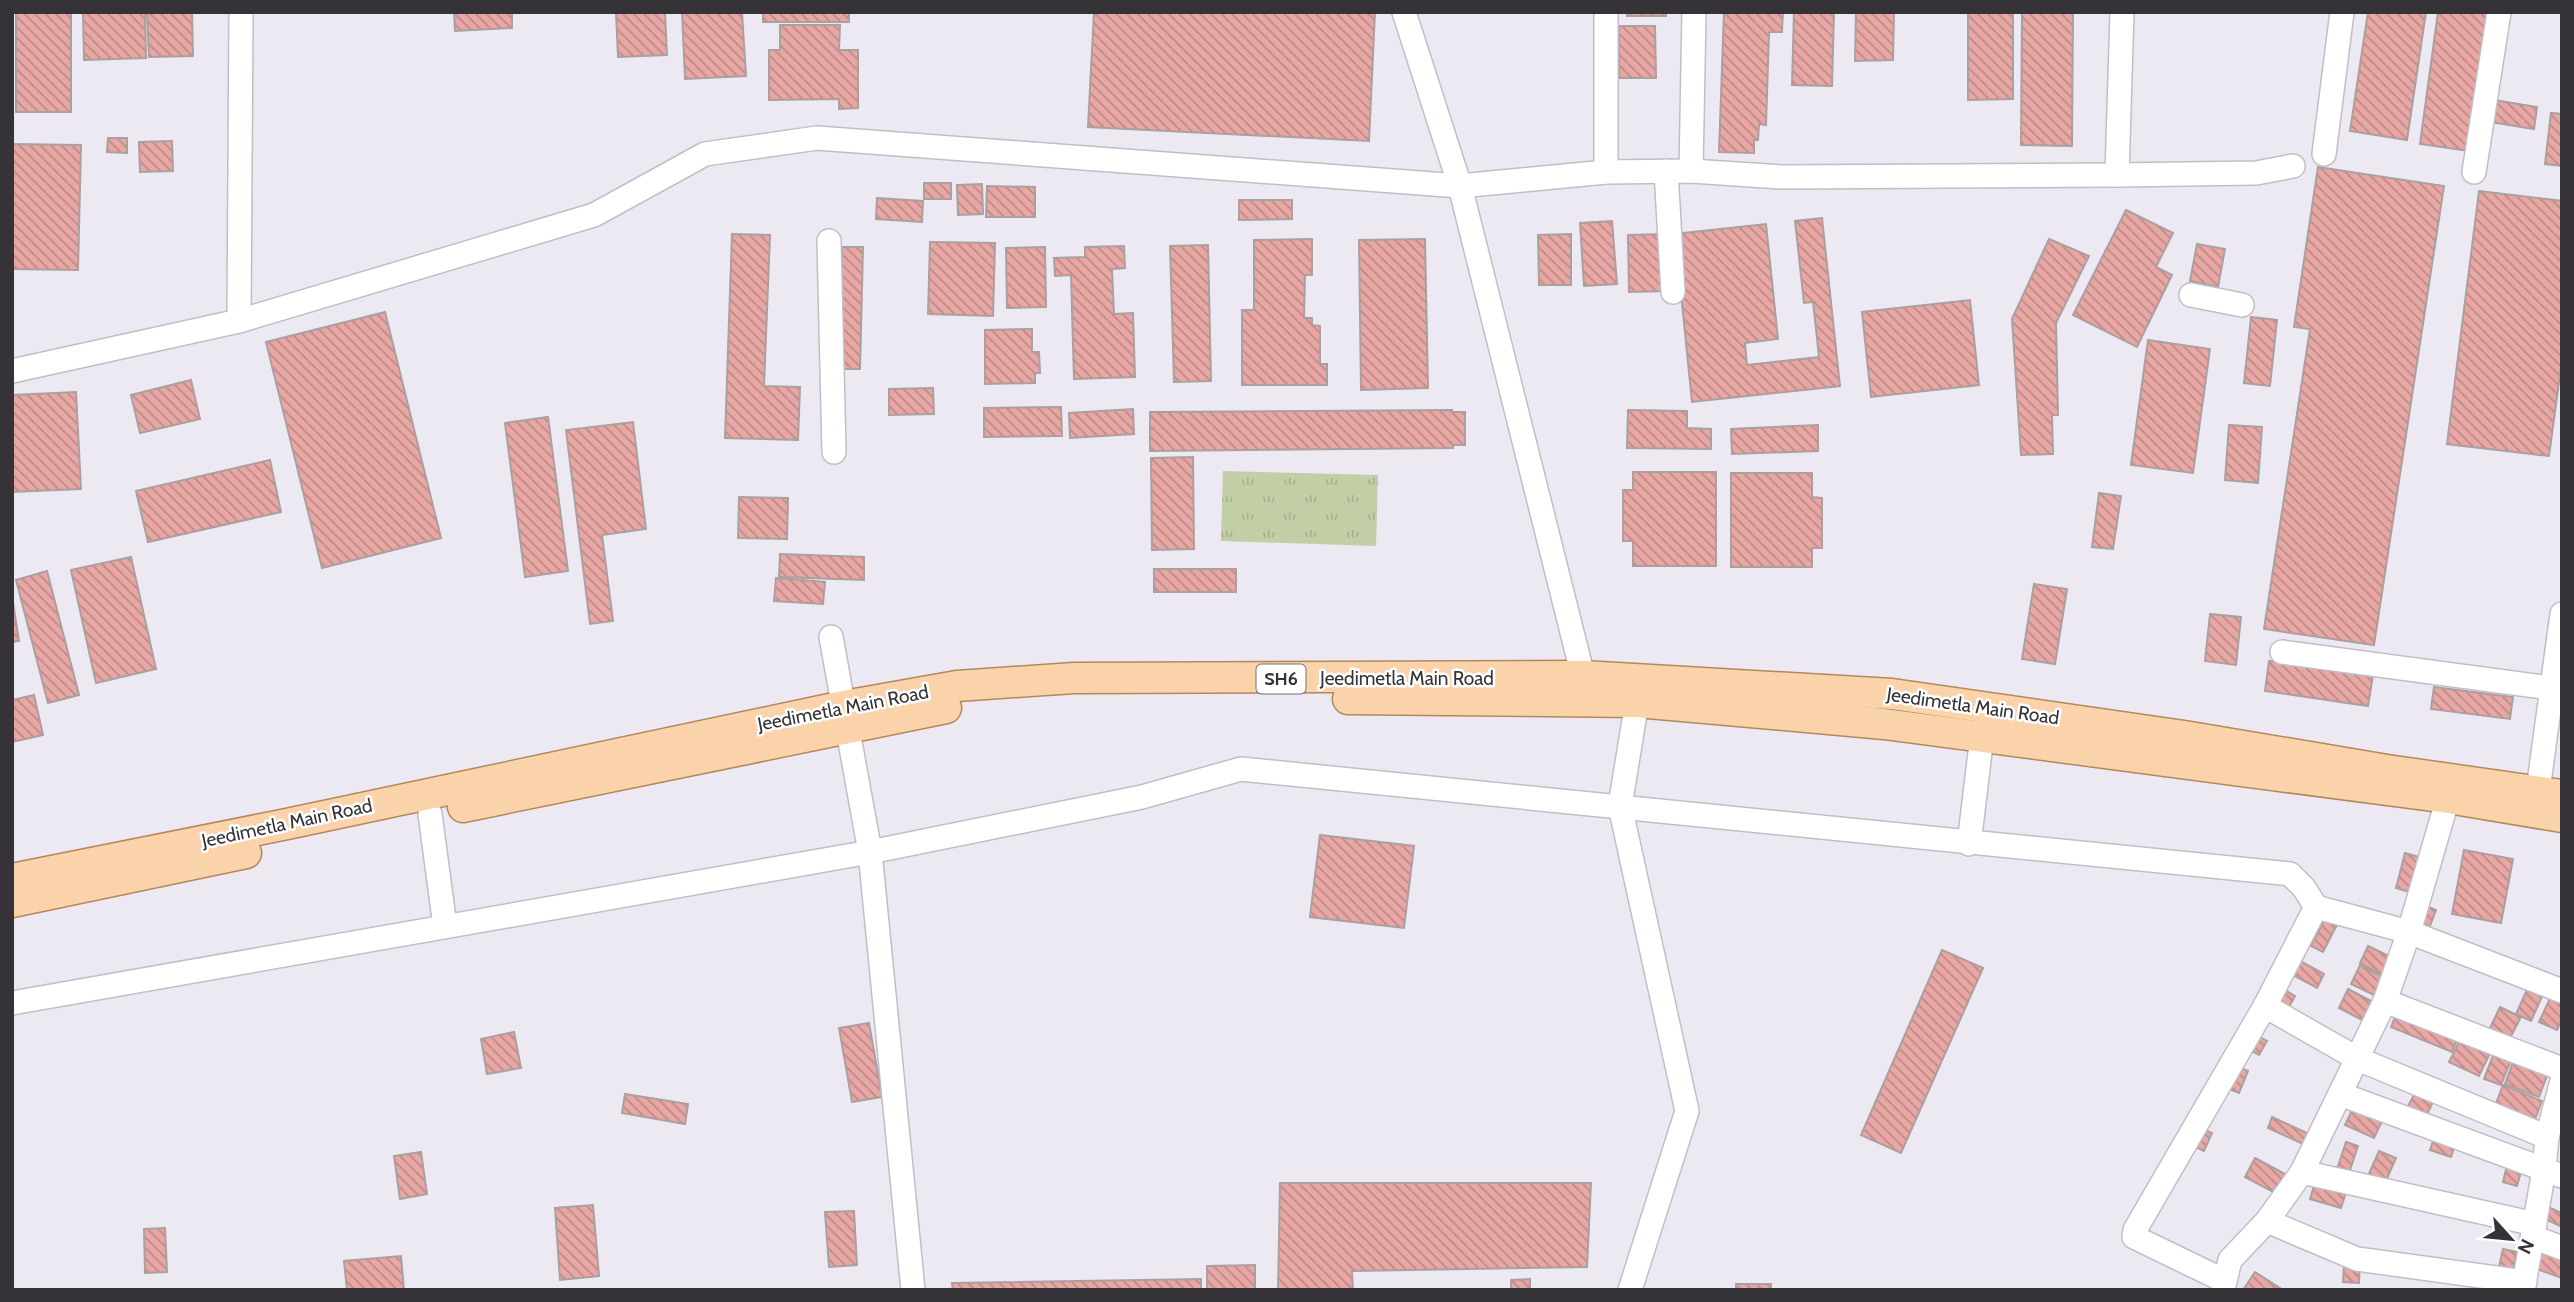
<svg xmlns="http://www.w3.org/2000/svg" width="2574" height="1302" viewBox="0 0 2574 1302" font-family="Cabin,sans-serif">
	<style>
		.grass { fill: url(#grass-tufts) }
		.building { fill: url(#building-back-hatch); stroke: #ab9f9f; stroke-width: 2 }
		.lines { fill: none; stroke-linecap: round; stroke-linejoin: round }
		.minor-casing { stroke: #c2bdc7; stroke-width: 26 }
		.major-casing { stroke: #b4885d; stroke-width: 33 }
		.minor { stroke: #fff; stroke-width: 23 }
		.major { stroke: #fbd3aa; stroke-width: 30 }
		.labels { text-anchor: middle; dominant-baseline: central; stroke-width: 5; stroke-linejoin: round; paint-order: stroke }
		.shield { fill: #fff; stroke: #727073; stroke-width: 2 }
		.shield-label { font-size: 18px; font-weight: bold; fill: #353337 }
		.street-label { font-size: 19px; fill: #353337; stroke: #fff }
	</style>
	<defs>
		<pattern id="grass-tufts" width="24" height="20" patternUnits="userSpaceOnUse" patternTransform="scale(1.75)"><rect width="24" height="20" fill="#c2cfa6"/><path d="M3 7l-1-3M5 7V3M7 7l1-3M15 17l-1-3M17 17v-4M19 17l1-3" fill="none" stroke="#a7b290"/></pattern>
		<pattern id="building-back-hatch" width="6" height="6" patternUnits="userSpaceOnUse" patternTransform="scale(1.75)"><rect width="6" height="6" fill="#e8a7a4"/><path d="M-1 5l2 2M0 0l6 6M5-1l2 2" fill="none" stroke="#bd8986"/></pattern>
	</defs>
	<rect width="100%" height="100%" fill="#ede9f3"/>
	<polygon class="grass" points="1223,471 1378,475 1376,546 1221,541"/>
	<g class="building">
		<rect x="16" y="12" width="55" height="100"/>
		<polygon points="83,12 145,12 146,58 84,60"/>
		<polygon points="147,12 192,12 193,56 149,57"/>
		<polygon points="454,12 512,12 512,28 455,31"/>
		<polygon points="616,12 665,12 667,55 618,57"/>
		<polygon points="682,12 742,12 746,76 685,79"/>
		<rect x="763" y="12" width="86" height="10"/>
		<polygon points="1094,12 1375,12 1369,141 1088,127"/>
		<rect x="1627" y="12" width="39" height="4"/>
		<polygon points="1724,12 1783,12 1782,32 1769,32 1766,125 1759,124 1758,140 1754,140 1754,153 1719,152"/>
		<polygon points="1794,12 1834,12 1832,86 1792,85"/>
		<polygon points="1856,12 1894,12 1893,60 1855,61"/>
		<polygon points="1968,12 2013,12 2013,99 1968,100"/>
		<polygon points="2022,12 2073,12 2072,146 2021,145"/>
		<polygon points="2368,12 2426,12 2407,140 2350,131"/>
		<polygon points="2438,12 2488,12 2470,151 2420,144"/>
		<polygon points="780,25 840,25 839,50 858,50 858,108 839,109 839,99 769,100 769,50 780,50"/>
		<polygon points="1619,26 1655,26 1656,78 1619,78"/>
		<polygon points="2494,100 2537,107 2534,129 2490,122"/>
		<polygon points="2551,113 2562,114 2562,166 2545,164"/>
		<polygon points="108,138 127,138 127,153 107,152"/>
		<polygon points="172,141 173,171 140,172 139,142"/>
		<polygon points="12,144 81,145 78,270 12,269"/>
		<polygon points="2318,167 2444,186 2374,645 2264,629 2310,329 2294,327"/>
		<rect x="924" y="183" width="27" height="16"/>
		<polygon points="982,184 983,214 958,215 957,185"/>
		<polygon points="987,186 1035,187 1035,217 986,217"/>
		<polygon points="2479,191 2562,201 2562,360 2549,456 2447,444"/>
		<polygon points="877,198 923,201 922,222 876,219"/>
		<polygon points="1239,200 1292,200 1292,219 1239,220"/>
		<polygon points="2126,210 2173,233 2156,267 2172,275 2137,347 2073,315"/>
		<polygon points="1822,218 1840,386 1692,402 1675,234 1766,224 1778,339 1745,343 1747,365 1819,357 1813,302 1804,303 1795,221"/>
		<polygon points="1612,221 1617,284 1584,286 1580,223"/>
		<polygon points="732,234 770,235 764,386 800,387 798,440 725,438"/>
		<polygon points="1571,234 1571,285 1539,285 1538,235"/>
		<polygon points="1668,234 1669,291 1629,292 1628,235"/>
		<polygon points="1312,239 1312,275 1305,275 1304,318 1312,318 1312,325 1320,326 1320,364 1327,364 1327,385 1242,385 1242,310 1254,310 1254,240"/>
		<polygon points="1425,239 1428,388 1361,390 1359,240"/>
		<polygon points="2049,239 2089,256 2056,323 2058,415 2052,415 2053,454 2021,455 2012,319"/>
		<polygon points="930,242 995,243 993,316 928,314"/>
		<polygon points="2197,244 2225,249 2218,287 2190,281"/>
		<polygon points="1208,245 1211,381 1174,382 1170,246"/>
		<polygon points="1124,246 1125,268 1112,269 1114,314 1133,313 1135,377 1074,379 1071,275 1055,276 1054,258 1085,257 1085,247"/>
		<polygon points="842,247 863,247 860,369 839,369"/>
		<polygon points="1045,247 1046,307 1007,308 1006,248"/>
		<polygon points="1970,300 1979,385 1871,397 1862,312"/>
		<polygon points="385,312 441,538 322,568 266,342"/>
		<polygon points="2251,317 2277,320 2270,386 2244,383"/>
		<polygon points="1032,329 1032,352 1039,352 1040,373 1035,373 1035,383 985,384 985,330"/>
		<polygon points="2148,340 2210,349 2193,473 2131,465"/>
		<polygon points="191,380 200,419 140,433 131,395"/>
		<polygon points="933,388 934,414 889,415 889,389"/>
		<polygon points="76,392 81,489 12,492 12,395"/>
		<polygon points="1061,407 1062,436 984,437 984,408"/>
		<polygon points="1133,409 1134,434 1070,438 1069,413"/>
		<polygon points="1452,410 1452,412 1465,412 1465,445 1453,445 1453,448 1150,451 1150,412"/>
		<polygon points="1628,410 1687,411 1687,428 1711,429 1711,449 1627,448"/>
		<polygon points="548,417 568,571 525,577 505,423"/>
		<polygon points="633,422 646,529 602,535 613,621 590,624 566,430"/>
		<polygon points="1818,425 1818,451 1732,454 1731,429"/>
		<polygon points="2229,425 2262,427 2258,483 2225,480"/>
		<polygon points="1193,457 1194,549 1152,550 1151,458"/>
		<polygon points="270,460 281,512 148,542 136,491"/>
		<polygon points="1633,472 1716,472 1716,566 1633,566 1633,541 1623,541 1623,490 1633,490"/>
		<polygon points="1731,473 1812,473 1812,497 1822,498 1822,548 1812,548 1812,567 1731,567"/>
		<polygon points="2099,493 2121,496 2113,549 2092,547"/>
		<polygon points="739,497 788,498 787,539 738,538"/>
		<polygon points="780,554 864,557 864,580 779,577"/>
		<polygon points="131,557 156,669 96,683 71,570"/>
		<rect x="1154" y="569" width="82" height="23"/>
		<polygon points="47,571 79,695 48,703 16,580"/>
		<polygon points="776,578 825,582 823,604 774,601"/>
		<polygon points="2034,584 2067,589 2055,664 2022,659"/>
		<polygon points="12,596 19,641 12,642"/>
		<polygon points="2210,614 2241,617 2236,665 2205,661"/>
		<polygon points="2269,661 2373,675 2368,706 2265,691"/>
		<polygon points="2434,687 2513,697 2510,719 2431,709"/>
		<polygon points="34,695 43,735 12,742 12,700"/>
		<polygon points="1320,835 1414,846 1404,928 1310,917"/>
		<polygon points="2464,850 2513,859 2501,923 2452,914"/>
		<polygon points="2405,853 2419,857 2410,892 2396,888"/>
		<polygon points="2422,904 2436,910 2428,931 2413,925"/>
		<polygon points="2329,911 2341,917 2323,952 2311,946"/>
		<polygon points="2368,946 2395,959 2386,977 2360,963"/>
		<polygon points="1942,950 1983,968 1901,1153 1861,1135"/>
		<polygon points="2300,961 2324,974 2317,988 2293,975"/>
		<polygon points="2360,965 2385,978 2376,996 2351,984"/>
		<polygon points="2530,983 2545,990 2531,1021 2516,1014"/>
		<polygon points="2283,989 2295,996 2289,1007 2277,1001"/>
		<polygon points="2348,989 2373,1002 2364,1021 2339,1008"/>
		<polygon points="2553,992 2562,996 2562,1019 2557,1030 2539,1022"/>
		<polygon points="2500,1007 2521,1017 2508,1042 2488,1032"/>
		<polygon points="2398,1010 2459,1035 2452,1052 2391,1027"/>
		<polygon points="869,1023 882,1097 852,1102 839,1028"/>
		<polygon points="514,1032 521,1068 487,1074 481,1039"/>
		<polygon points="2463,1034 2492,1049 2479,1076 2449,1062"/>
		<polygon points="2258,1036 2267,1041 2259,1055 2250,1050"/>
		<polygon points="2495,1050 2512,1057 2501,1085 2484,1079"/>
		<polygon points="2515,1056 2549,1070 2539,1097 2505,1084"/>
		<polygon points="2238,1067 2248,1071 2239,1093 2229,1089"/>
		<polygon points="2503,1085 2542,1101 2534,1122 2495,1106"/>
		<polygon points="2418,1087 2436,1096 2424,1120 2406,1110"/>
		<polygon points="625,1094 688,1104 685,1124 622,1113"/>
		<polygon points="2355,1104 2384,1117 2374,1138 2345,1125"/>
		<polygon points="2272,1117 2309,1134 2305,1145 2268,1128"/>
		<polygon points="2200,1128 2212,1133 2204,1151 2193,1146"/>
		<polygon points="2434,1138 2455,1145 2451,1157 2430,1150"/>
		<polygon points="2346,1142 2358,1146 2347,1179 2335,1175"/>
		<polygon points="2379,1151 2396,1158 2385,1183 2368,1176"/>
		<polygon points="421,1152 427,1194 400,1199 394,1156"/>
		<polygon points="2255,1158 2287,1175 2277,1194 2245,1177"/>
		<polygon points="2508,1161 2523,1165 2517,1186 2503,1182"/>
		<polygon points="2316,1179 2347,1189 2341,1208 2310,1199"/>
		<polygon points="1280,1183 1591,1183 1587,1267 1352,1271 1353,1290 1278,1290"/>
		<polygon points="593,1205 599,1276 560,1280 555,1208"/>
		<polygon points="2548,1207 2562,1213 2560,1226 2543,1218"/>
		<polygon points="854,1211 857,1265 829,1267 825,1212"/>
		<polygon points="165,1228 167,1272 145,1273 144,1229"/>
		<polygon points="2539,1244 2562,1252 2562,1278 2531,1267"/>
		<polygon points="2503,1249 2517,1252 2512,1274 2498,1271"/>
		<polygon points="401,1256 404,1290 347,1290 344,1261"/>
		<polygon points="2344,1263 2360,1263 2359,1283 2343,1282"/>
		<polygon points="1255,1265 1255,1290 1207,1290 1207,1266"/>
		<polygon points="2255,1272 2283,1290 2243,1290"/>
		<polygon points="1201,1279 1201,1290 953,1290 952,1283"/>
		<polygon points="1530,1279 1530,1290 1511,1290 1511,1280"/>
		<rect x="1736" y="1284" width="35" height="6"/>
	</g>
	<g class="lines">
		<defs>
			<g id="minor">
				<polyline points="1404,12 1460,186 1583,676"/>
				<polyline points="1606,12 1606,172"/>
				<polyline points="2324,154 2342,12"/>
				<polyline points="1666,171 1673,292"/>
				<polyline points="1691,171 1694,12"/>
				<polyline points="2474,172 2499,12"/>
				<polyline points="2117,175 2122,12"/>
				<polyline points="829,241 834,452"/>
				<polyline points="2191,295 2242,305"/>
				<polyline points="239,321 241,12"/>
				<polyline points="12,371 239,321 594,215 705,154 817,138 1460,186 1606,172 1691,171 1782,177 2117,175 2256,173 2293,166"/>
				<polyline points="831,637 870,852 913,1290"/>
				<polyline points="2282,652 2551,688"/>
				<polyline points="2538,790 2562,614"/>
				<polyline points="430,814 445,926"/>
				<polyline points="1969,844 1982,736"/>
				<polyline points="2385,1001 2562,1069"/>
				<polyline points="12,1003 870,852 1142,797 1241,769 2290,874 2304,888 2316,907 2409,932 2562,991"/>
				<polyline points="2265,1006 2358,1059 2547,1137"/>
				<polyline points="2340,1094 2562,1176"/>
				<polyline points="2302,1172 2535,1224"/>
				<polyline points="2267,1221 2357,1259 2525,1282"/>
				<polyline points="2533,1237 2562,1248"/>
				<polyline points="2225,1281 2134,1237 2135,1230 2265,1006 2316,907"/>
				<polyline points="1630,1290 1687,1111 1620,806 1637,702"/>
				<polyline points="2223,1290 2230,1260 2267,1221 2302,1172 2385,1001 2409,932 2448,798"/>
				<polyline points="2523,1290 2544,1170 2547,1137 2562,1081"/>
			</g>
			<g id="major">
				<polyline points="1348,699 1637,702 1884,724 2448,798 2562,817"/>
				<polyline points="463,807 946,708"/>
				<polyline points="12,879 287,824 844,706 957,686 1074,678 1583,676 1892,694 2184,736 2387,770 2562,795"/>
				<polyline points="12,902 246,853"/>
			</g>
		</defs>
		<use href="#minor" class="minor-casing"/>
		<use href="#major" class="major-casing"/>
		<use href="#minor" class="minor"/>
		<use href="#major" class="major"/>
	</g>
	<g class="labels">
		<rect class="shield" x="1256.5" y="664.5" width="49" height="29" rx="5"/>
		<g class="shield-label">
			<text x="1281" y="679">SH6</text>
		</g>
		<g class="street-label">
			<text x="1407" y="678">Jeedimetla Main Road</text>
			<text transform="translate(1973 706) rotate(8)">Jeedimetla Main Road</text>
			<text transform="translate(843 708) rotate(-11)">Jeedimetla Main Road</text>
			<text transform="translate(287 823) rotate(-12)">Jeedimetla Main Road</text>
		</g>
	</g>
	<rect width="2574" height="1302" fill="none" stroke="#353337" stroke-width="28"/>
	<g transform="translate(2511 1239) rotate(117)" stroke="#ffffff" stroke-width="5" paint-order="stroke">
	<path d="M0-5L12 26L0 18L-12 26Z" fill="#353337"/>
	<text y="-10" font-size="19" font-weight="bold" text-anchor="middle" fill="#353337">N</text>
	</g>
</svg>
